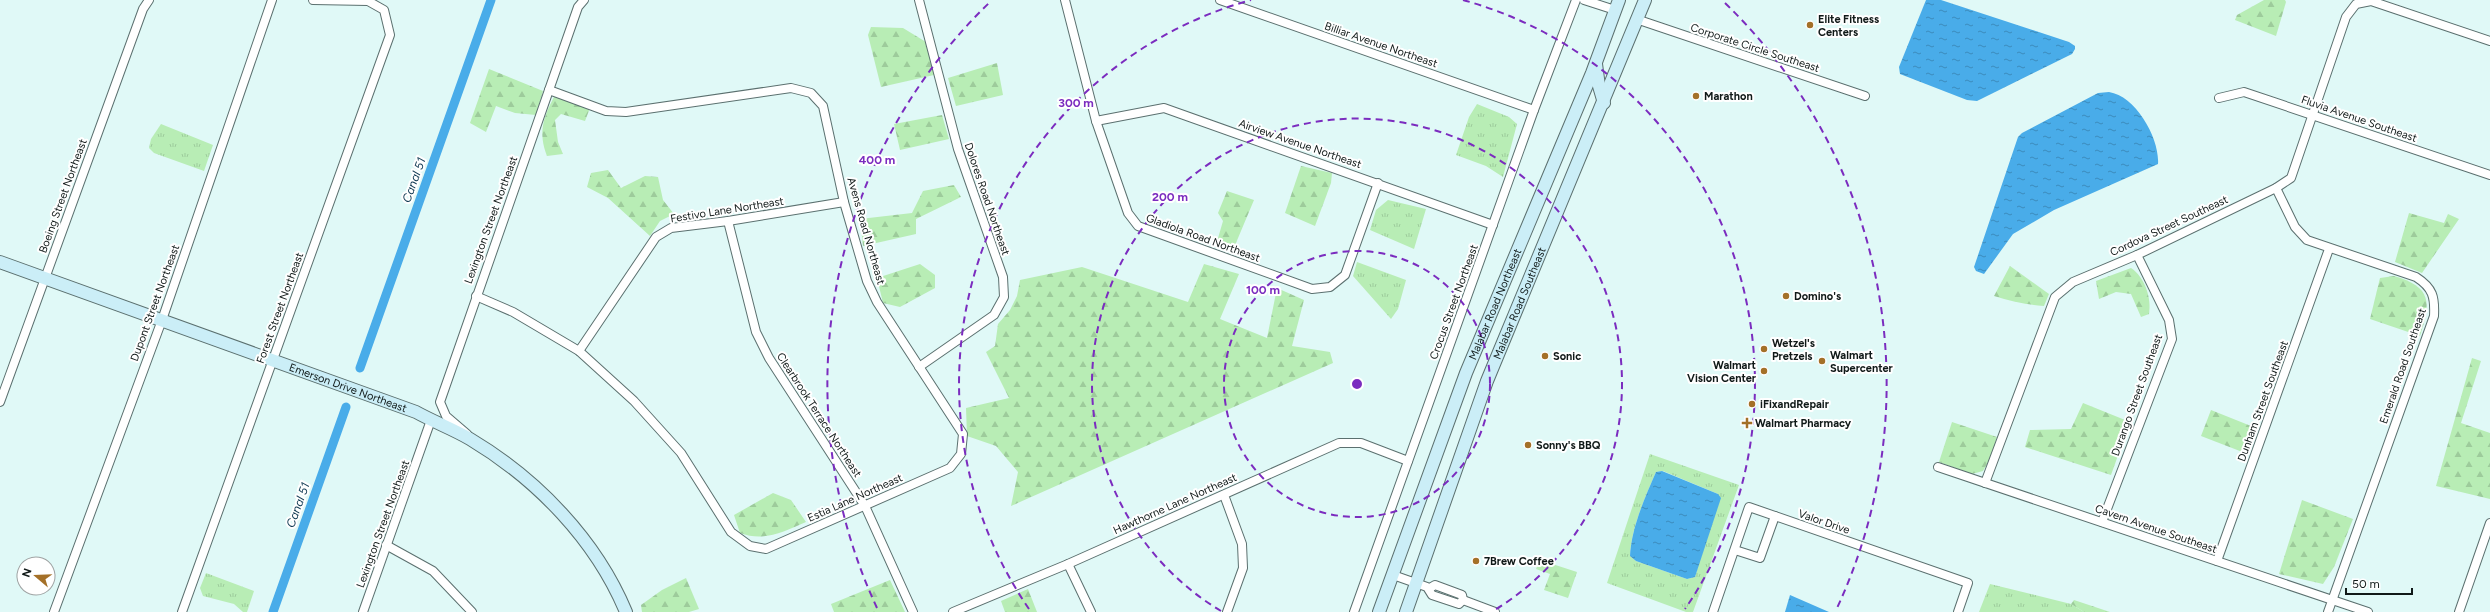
<svg xmlns="http://www.w3.org/2000/svg" width="2490" height="612" viewBox="0 0 2490 612" font-family="Figtree,sans-serif">
	<style>
		.grass { fill: url(#grass-tufts); fill-rule: evenodd }
		.forest { fill: url(#forest-firs) }
		.water { fill: url(#water-ripples) }
		.lines { fill: none; stroke-linecap: round; stroke-linejoin: round }
		.canal { stroke: #49ace9; stroke-width: 9 }
		.street-casing { stroke: #5b706f; stroke-width: 10 }
		.secondary-casing { stroke: #5b706f; stroke-width: 14 }
		.street { stroke: #fff; stroke-width: 8 }
		.secondary { stroke: #cbeef7; stroke-width: 12 }
		.ring { fill: none; stroke: #7b2cbf; stroke-width: 2; stroke-dasharray: 7 5 }
		.poi-dot { fill: #a47028; stroke: #fff; stroke-width: 1.5 }
		.labels { text-anchor: middle; dominant-baseline: central; stroke-width: 4; stroke-linejoin: round; paint-order: stroke }
		.poi-label { font-size: 11px; font-weight: bold; fill: #101918; stroke: #fff; text-anchor: start }
		.street-label { font-size: 11px; fill: #101918; stroke: #fff }
		.water-label { font-size: 12px; font-style: italic; fill: #0f3952; stroke: #fff }
		.centre { fill: #7b2cbf; stroke: #fff; stroke-width: 2 }
		.ring-label { font-size: 12px; text-anchor: middle; font-weight: bold; fill: #7b2cbf; stroke: #fff; stroke-width: 4; stroke-linejoin: round; paint-order: stroke }
	</style>
	<defs>
		<pattern id="grass-tufts" width="24" height="20" patternUnits="userSpaceOnUse"><rect width="24" height="20" fill="#b8edb5"/><path d="M3 7l-1-3M5 7V3M7 7l1-3M15 17l-1-3M17 17v-4M19 17l1-3" fill="none" stroke="#9dcb9b"/></pattern>
		<pattern id="forest-firs" width="22" height="20" patternUnits="userSpaceOnUse"><rect width="22" height="20" fill="#b8edb5"/><path d="M5 1l3.5 6h-7zM16 11l3.5 6h-7z" fill="#9dcb9b"/></pattern>
		<pattern id="water-ripples" width="26" height="14" patternUnits="userSpaceOnUse"><rect width="26" height="14" fill="#49ace9"/><path d="M2 4q2-2 4 0t4 0M15 11q2-2 4 0t4 0" fill="none" stroke="#3b8bbc"/></pattern>
	</defs>
	<rect width="100%" height="100%" fill="#e0f9f7"/>
	<g class="grass">
		<polygon points="1477,104 1509,117 1517,124 1503,177 1486,166 1456,155 1469,117"/>
		<polygon points="161,124 213,145 204,171 154,153 149,148 151,139"/>
		<polygon points="1388,200 1426,209 1414,249 1370,230 1376,210"/>
		<polygon points="1357,262 1406,280 1398,309 1391,319 1353,276"/>
		<path d="M1650,454L1739,485L1693,612H1686L1607,583ZM1663,471L1718,494L1695,577L1687,579L1636,561L1630,556C1631,529 1645,497 1656,472Z"/>
		<polygon points="206,573 254,591 247,612 243,612 234,604 203,596 200,588"/>
		<polygon points="1990,584 2071,604 2084,612 1979,612"/>
	</g>
	<g class="forest">
		<polygon points="2264,0 2285,0 2286,2 2276,36 2235,20 2237,15"/>
		<polygon points="871,27 903,28 926,42 934,75 881,87 868,35"/>
		<polygon points="997,63 1003,95 956,106 948,78"/>
		<polygon points="489,69 543,91 536,115 515,113 496,106 486,132 470,123"/>
		<path d="M555,95L590,108L585,121L561,114L555,120L558,142L563,154L547,156C538,132 543,118 555,95Z"/>
		<polygon points="942,115 949,139 900,150 894,124"/>
		<polygon points="1301,166 1332,173 1331,183 1315,226 1285,213"/>
		<polygon points="608,170 621,188 645,176 658,177 663,200 674,214 660,221 650,236 608,198 587,187 591,173"/>
		<polygon points="954,185 961,197 916,219 916,234 863,246 860,219 912,213 923,191"/>
		<polygon points="1227,191 1254,200 1233,250 1216,245 1223,221 1218,213"/>
		<polygon points="2409,213 2444,223 2448,214 2459,219 2422,273 2395,262"/>
		<polygon points="920,264 935,275 935,288 900,307 883,303 877,278"/>
		<polygon points="1204,264 1239,274 1220,319 1267,338 1277,288 1304,300 1292,346 1330,352 1333,363 1011,506 1018,472 996,446 967,436 966,408 1009,398 986,352 995,346 998,324 1010,310 1017,296 1020,280 1082,267 1188,302"/>
		<path d="M2010,266L2049,294L2044,306C2026,305 2011,301 1994,296Z"/>
		<path d="M2131,268C2145,277 2152,299 2149,314L2141,317L2131,294L2116,292L2099,299L2096,281Z"/>
		<path d="M2394,276C2432,287 2431,302 2420,336L2370,319L2380,278Z"/>
		<polygon points="2472,358 2481,361 2461,423 2490,433 2490,499 2436,486"/>
		<polygon points="2083,403 2130,422 2111,475 2025,447 2030,430 2071,429"/>
		<polygon points="2211,410 2256,428 2245,453 2201,436"/>
		<polygon points="1952,422 1997,437 1991,457 1983,471 1972,474 1939,462"/>
		<path d="M773,493L791,500L806,522C783,532 764,542 740,533L734,515Z"/>
		<polygon points="2302,500 2353,519 2334,567 2323,584 2279,574"/>
		<polygon points="1540,560 1577,572 1568,598 1544,590 1550,574 1536,569"/>
		<polygon points="686,578 699,609 689,612 642,612 641,605 662,590"/>
		<polygon points="890,580 905,612 834,612 831,604"/>
		<polygon points="1028,589 1037,612 1005,612 1001,601"/>
		<polygon points="2074,600 2110,612 2084,612 2071,604"/>
	</g>
	<g class="water">
		<polygon points="1926,0 1941,0 2069,42 2075,46 2075,49 2072,54 1977,101 1967,100 1900,74 1899,67"/>
		<path d="M2109,92C2136,96 2160,139 2158,164L2054,210L2013,234L1984,274L1976,271L1974,267L2018,137L2022,133L2098,93Z"/>
		<path d="M1662,471L1718,494L1721,498L1695,577L1687,579L1636,561L1630,556C1631,529 1645,497 1656,472Z"/>
		<polygon points="1790,595 1829,612 1785,612"/>
	</g>
	<g class="lines">
		<g class="canal">
			<polyline points="360,368 491,0"/>
			<polyline points="273,612 346,407"/>
		</g>
		<defs>
			<g id="street">
				<polyline points="919,0 958,149 1003,277 1004,297 994,315 919,367"/>
				<polyline points="1065,0 1096,121 1128,213 1138,226 1312,289 1330,287 1345,275 1378,183"/>
				<polyline points="1220,0 1534,110"/>
				<polyline points="1584,0 1615,10"/>
				<polyline points="1639,20 1865,96"/>
				<polyline points="2219,98 2244,92 2490,175"/>
				<polyline points="1096,121 1164,108 1493,225"/>
				<path d="M2276,188L2295,227L2307,240L2416,277C2433,288 2435,297 2434,316L2328,612"/>
				<polyline points="728,221 756,332 769,358 865,506 913,612"/>
				<polyline points="476,296 513,312 579,351 634,401 681,453 731,532 750,546 766,549 950,468 961,454 963,434 877,302 867,281 844,202 823,106 811,93 791,88 626,112 606,111 549,90"/>
				<polyline points="579,351 656,237 671,228 728,221 844,202"/>
				<polyline points="0,402 143,9 149,0"/>
				<polyline points="467,434 446,416 440,402 578,7 584,0"/>
				<polyline points="1938,467 2368,612"/>
				<polyline points="1985,483 2055,297 2073,282 2137,255 2276,188 2291,178 2346,17 2356,4 2371,1 2490,41"/>
				<polyline points="1224,495 1242,544 1243,568 1227,612"/>
				<polyline points="2102,522 2172,339 2169,320 2137,255"/>
				<polyline points="386,545 433,571 472,612"/>
				<polyline points="1735,550 1760,558 1775,516"/>
				<polyline points="2217,561 2329,249"/>
				<polyline points="1068,564 1091,612"/>
				<polyline points="1393,575 1427,587 1432,595 1459,604 1463,600"/>
				<polyline points="1430,588 1435,585 1462,595 1463,600"/>
				<polyline points="1463,600 1495,612"/>
				<polyline points="54,612 162,320 272,0"/>
				<polyline points="182,612 390,35 384,10 368,1 313,0"/>
				<polyline points="363,612 431,420"/>
				<polyline points="953,612 1068,564 1339,443 1361,443 1408,461"/>
				<polyline points="1354,612 1534,110 1576,0"/>
				<polyline points="1713,612 1749,507 1968,583 1958,612"/>
				<polyline points="2459,612 2490,523"/>
			</g>
			<g id="secondary">
				<polyline points="1596,64 1599,86 1604,103"/>
				<path id="s1" d="M0,262L416,412C434,422 453,429 470,439C537,479 596,540 626,612"/>
				<path id="s2" d="M1379,612L1466,373L1592,73L1619,0"/>
				<path id="s3" d="M1406,612L1487,381L1645,0"/>
			</g>
		</defs>
		<use href="#street" class="street-casing"/>
		<use href="#secondary" class="secondary-casing"/>
		<use href="#street" class="street"/>
		<use href="#secondary" class="secondary"/>
	</g>
	<g class="ring">
		<circle cx="1357" cy="384" r="133"/>
		<path d="M1221 611A265 265 0 1 1 1493 611"/>
		<path d="M1029 609A398 398 0 0 1 1251 0M1463 0A398 398 0 0 1 1685 609"/>
		<path d="M877 608A530 530 0 0 1 989 3M1725 3A530 530 0 0 1 1837 608"/>
	</g>
	<g class="poi-dot">
		<circle cx="1810" cy="25" r="4"/>
		<circle cx="1696" cy="96" r="4"/>
		<circle cx="1786" cy="296" r="4"/>
		<circle cx="1764" cy="349" r="4"/>
		<circle cx="1545" cy="356" r="4"/>
		<circle cx="1822" cy="361" r="4"/>
		<circle cx="1764" cy="371" r="4"/>
		<circle cx="1752" cy="404" r="4"/>
		<path d="M1745 417h4v4h4v4h-4v4h-4v-4h-4v-4h4z"/>
		<circle cx="1528" cy="445" r="4"/>
		<circle cx="1476" cy="561" r="4"/>
	</g>
	<g class="labels">
		<g class="poi-label">
			<text x="1818" y="19">Elite Fitness<tspan x="1818" dy="13">Centers</tspan></text>
			<text x="1704" y="96">Marathon</text>
			<text x="1794" y="296">Domino's</text>
			<text x="1772" y="343">Wetzel's<tspan x="1772" dy="13">Pretzels</tspan></text>
			<text x="1830" y="355">Walmart<tspan x="1830" dy="13">Supercenter</tspan></text>
			<text x="1553" y="356">Sonic</text>
			<text x="1756" y="365" text-anchor="end">Walmart<tspan x="1756" dy="13">Vision Center</tspan></text>
			<text x="1760" y="404">iFixandRepair</text>
			<text x="1755" y="423">Walmart Pharmacy</text>
			<text x="1536" y="445">Sonny's BBQ</text>
			<text x="1484" y="561">7Brew Coffee</text>
		</g>
		<g class="street-label">
			<text transform="translate(1381 45) rotate(19)">Billiar Avenue Northeast</text>
			<text transform="translate(1755 48) rotate(18)">Corporate Circle Southeast</text>
			<text transform="translate(2359 119) rotate(19)">Fluvia Avenue Southeast</text>
			<text transform="translate(1300 144) rotate(19)">Airview Avenue Northeast</text>
			<text transform="translate(63 196) rotate(-70)">Boeing Street Northeast</text>
			<text transform="translate(987 199) rotate(71)">Dolores Road Northeast</text>
			<text transform="translate(727 210) rotate(-9)">Festivo Lane Northeast</text>
			<text transform="translate(491 220) rotate(-70)">Lexington Street Northeast</text>
			<text transform="translate(2169 226) rotate(-25)">Cordova Street Southeast</text>
			<text transform="translate(866 231) rotate(74)">Avens Road Northeast</text>
			<text transform="translate(1203 238) rotate(20)">Gladiola Road Northeast</text>
			<text transform="translate(1454 302) rotate(-70)">Crocus Street Northeast</text>
			<text transform="translate(155 303) rotate(-70)">Dupont Street Northeast</text>
			<text stroke="none"><textPath href="#s3" startOffset="329">Malabar Road Southeast</textPath></text>
			<text stroke="none"><textPath href="#s2" startOffset="329">Malabar Road Northeast</textPath></text>
			<text transform="translate(280 308) rotate(-70)">Forest Street Northeast</text>
			<text transform="translate(2403 366) rotate(-71)">Emerald Road Southeast</text>
			<text stroke="none"><textPath href="#s1" startOffset="370">Emerson Drive Northeast</textPath></text>
			<text transform="translate(2137 395) rotate(-70)">Durango Street Southeast</text>
			<text transform="translate(2263 401) rotate(-70)">Dunham Street Southeast</text>
			<text transform="translate(819 415) rotate(57)">Clearbrook Terrace Northeast</text>
			<text transform="translate(855 498) rotate(-24)">Estia Lane Northeast</text>
			<text transform="translate(1175 504) rotate(-24)">Hawthorne Lane Northeast</text>
			<text transform="translate(1824 522) rotate(19)">Valor Drive</text>
			<text transform="translate(383 524) rotate(-70)">Lexington Street Northeast</text>
			<text transform="translate(2156 529) rotate(19)">Cavern Avenue Southeast</text>
		</g>
		<g class="water-label">
			<text transform="translate(414 180) rotate(-70)">Canal 51</text>
			<text transform="translate(298 505) rotate(-70)">Canal 51</text>
		</g>
	</g>
	<circle cx="1357" cy="384" r="6" class="centre"/>
	<g class="ring-label">
		<text x="1076" y="107">300 m</text>
		<text x="877" y="164">400 m</text>
		<text x="1170" y="201">200 m</text>
		<text x="1263" y="294">100 m</text>
	</g>
	<g transform="translate(36 576) rotate(289)"><circle r="19" fill="#ffffff" stroke="#9fa3a3"/>
	<path d="M0-3L7 15L0 10L-7 15Z" fill="#a47028"/>
	<text y="-6" font-size="11" font-weight="bold" text-anchor="middle" fill="#101918">N</text>
	</g>
	<path d="M2346 588v6h66v-6" fill="none" stroke="#101918" stroke-width="2"/>
	<text x="2352" y="588" font-size="12" fill="#101918" stroke="#ffffff" stroke-width="3" paint-order="stroke">50 m</text>
</svg>
